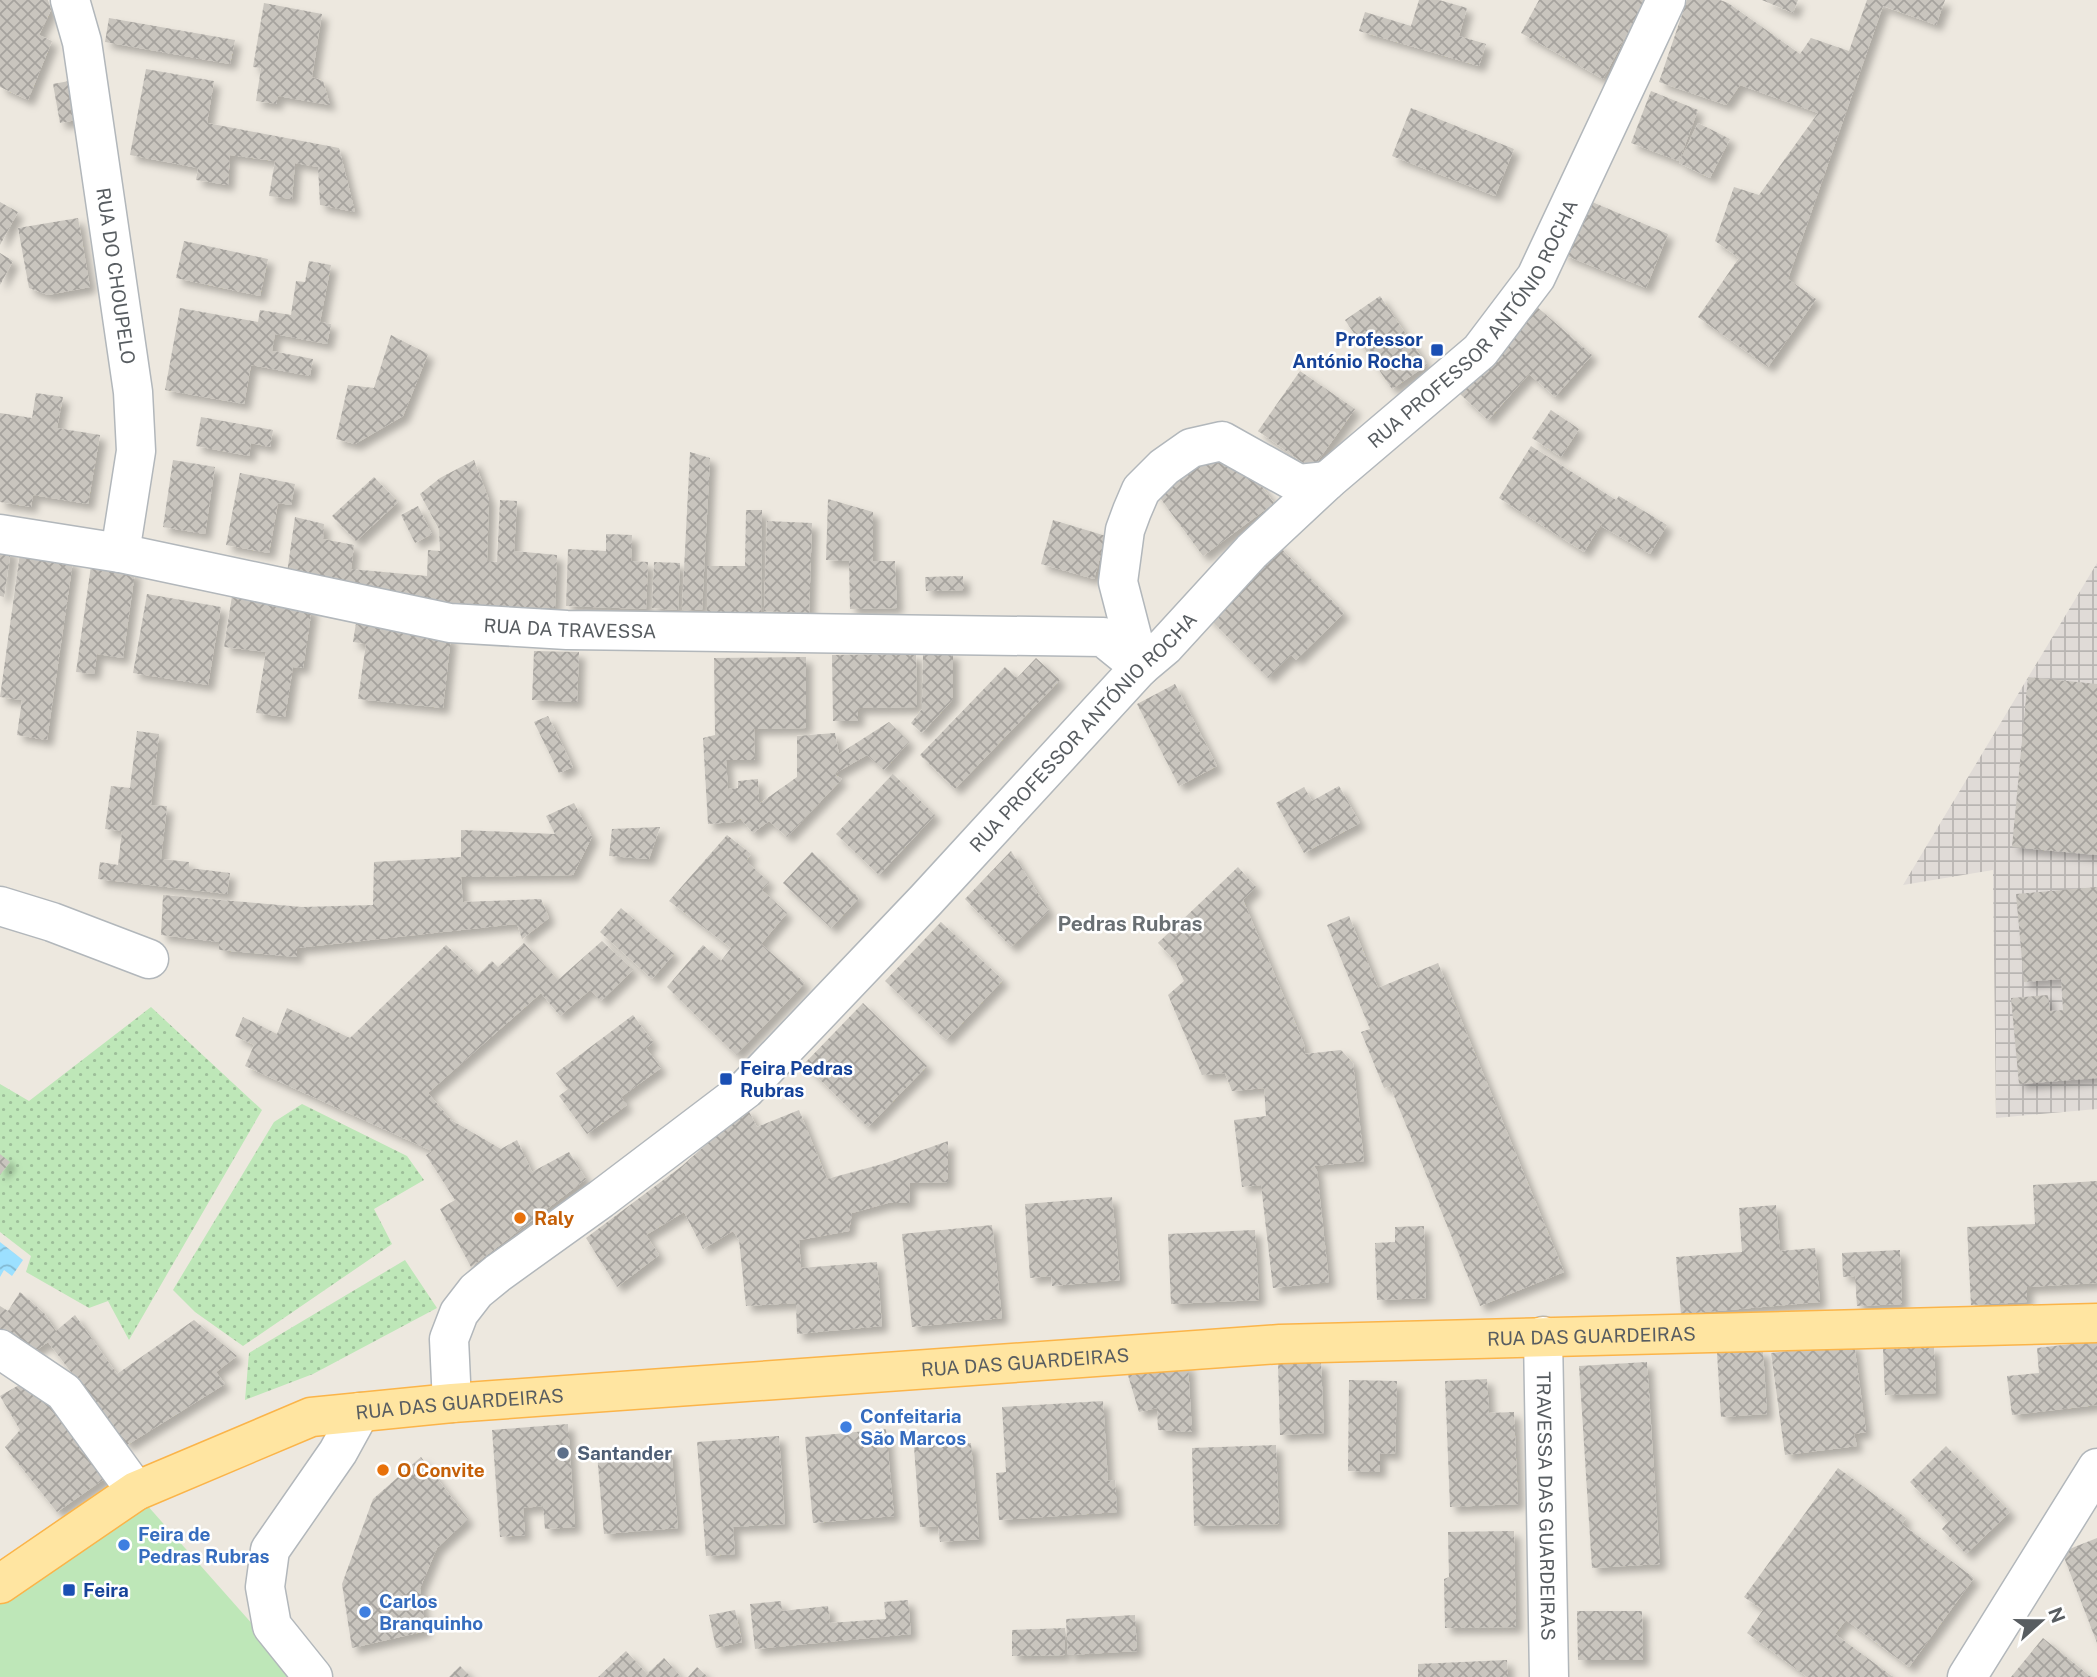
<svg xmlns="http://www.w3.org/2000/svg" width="2097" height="1677" viewBox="0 0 2097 1677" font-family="'Public Sans',sans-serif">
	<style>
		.industrial { fill: url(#industrial-grid) }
		.grass { fill: url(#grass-dots) }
		.garden { fill: #bee7b8 }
		.water { fill: url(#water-waves) }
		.building { fill: url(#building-cross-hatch); filter: url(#shadow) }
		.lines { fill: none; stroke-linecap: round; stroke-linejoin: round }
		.minor-casing { stroke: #b2b7bb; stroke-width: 41 }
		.major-casing { stroke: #fbb449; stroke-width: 41 }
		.minor { stroke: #fff; stroke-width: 38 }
		.major { stroke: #ffe5a1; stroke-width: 38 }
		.transit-dot { fill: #1a4fb4; stroke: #fff; stroke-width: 2.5 }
		.food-dot { fill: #e8710a; stroke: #fff; stroke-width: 2.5 }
		.shop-dot { fill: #3f7fe0; stroke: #fff; stroke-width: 2.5 }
		.service-dot { fill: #5c6f8a; stroke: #fff; stroke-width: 2.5 }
		.labels { text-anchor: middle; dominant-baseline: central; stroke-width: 5; stroke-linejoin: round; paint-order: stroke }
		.street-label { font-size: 19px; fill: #585d61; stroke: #fff }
		.transit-label { font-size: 19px; font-weight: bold; fill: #164399; stroke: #fff; text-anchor: start }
		.food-label { font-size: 19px; font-weight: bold; fill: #c56008; stroke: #fff; text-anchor: start }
		.shop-label { font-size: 19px; font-weight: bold; fill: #366cbe; stroke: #fff; text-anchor: start }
		.service-label { font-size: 19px; font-weight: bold; fill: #4e5e75; stroke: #fff; text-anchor: start }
		.neighbourhood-label { font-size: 21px; font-weight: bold; fill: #696f73; stroke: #fff }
	</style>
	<defs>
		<pattern id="industrial-grid" width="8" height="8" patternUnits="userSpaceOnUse" patternTransform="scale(1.75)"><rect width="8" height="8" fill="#e0dbd7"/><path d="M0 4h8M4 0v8" fill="none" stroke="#b8b5b2"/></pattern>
		<pattern id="grass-dots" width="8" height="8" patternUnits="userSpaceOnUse" patternTransform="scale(1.75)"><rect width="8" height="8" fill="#bee7b8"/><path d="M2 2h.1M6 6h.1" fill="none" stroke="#9dbe99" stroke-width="1.8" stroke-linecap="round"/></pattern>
		<pattern id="water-waves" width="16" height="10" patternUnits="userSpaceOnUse" patternTransform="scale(1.75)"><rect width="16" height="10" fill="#9ce0ff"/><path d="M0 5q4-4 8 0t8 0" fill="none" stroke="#82b9d2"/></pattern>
		<pattern id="building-cross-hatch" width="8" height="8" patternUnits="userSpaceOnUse" patternTransform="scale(1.75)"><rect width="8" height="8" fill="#c9c5be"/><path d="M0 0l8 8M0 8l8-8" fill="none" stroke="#a6a39e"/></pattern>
		<filter id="shadow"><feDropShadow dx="6" dy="6" stdDeviation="3.5" flood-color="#0004"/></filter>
	</defs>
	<rect width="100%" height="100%" fill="#ede8df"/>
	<polygon class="industrial" points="2097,563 2097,1109 1996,1118 1993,870 1903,885"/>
	<g class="grass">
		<polygon points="151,1007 262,1110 129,1340 108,1301 89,1308 26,1272 31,1256 0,1232 0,1084 29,1101"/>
		<polygon points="302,1104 407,1156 424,1180 374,1209 392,1244 243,1346 195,1312 173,1290 274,1122"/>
		<polygon points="405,1260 437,1308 313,1374 245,1400 249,1353"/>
	</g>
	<polygon class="garden" points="131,1487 299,1677 0,1677 0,1604"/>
	<polygon class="water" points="0,1242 23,1260 12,1276 4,1270 0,1277"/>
	<g class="building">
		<polygon points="0,0 48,0 51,10 39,35 52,41 28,100 0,87"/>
		<polygon points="1419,0 1439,0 1467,8 1459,36 1486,44 1479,66 1359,31 1365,12 1411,26"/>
		<polygon points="1539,0 1645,0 1603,79 1521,33"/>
		<polygon points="1687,0 1720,0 1728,3 1800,54 1811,38 1849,51 1867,0 1945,0 1936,25 1883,6 1788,279 1816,299 1768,367 1698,317 1739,258 1715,241 1734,187 1759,195 1818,113 1740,85 1726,105 1659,82"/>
		<polygon points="1762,0 1798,0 1793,13"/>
		<polygon points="264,3 322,14 312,77 323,81 330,105 278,96 276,104 256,101 261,68 253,67"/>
		<polygon points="109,18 235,40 230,64 105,42"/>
		<polygon points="146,69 214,81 207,123 339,148 355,212 320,205 318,167 295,163 292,199 269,196 275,161 230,155 228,185 196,180 198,168 130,155"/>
		<polygon points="69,81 76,120 60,123 53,84"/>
		<polygon points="1651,91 1698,110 1679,161 1631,143"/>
		<polygon points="1411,108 1514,149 1495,196 1392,156"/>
		<polygon points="1698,123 1730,139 1710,178 1679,163"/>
		<polygon points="1585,199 1668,234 1646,288 1562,254"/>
		<polygon points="0,202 18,212 0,245"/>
		<polygon points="78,218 90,287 48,295 29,288 18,228"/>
		<polygon points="184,241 268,259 260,296 176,278"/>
		<polygon points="0,253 13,261 0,285"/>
		<polygon points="309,261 331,265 320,322 331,324 327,344 275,334 272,351 313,359 310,376 251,365 244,404 165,390 180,308 258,322 260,310 291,315 296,281 305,282"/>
		<polygon points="1380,296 1427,365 1392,389 1345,320"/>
		<polygon points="1537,307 1592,355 1555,397 1529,374 1488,420 1460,394"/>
		<polygon points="391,335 428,354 403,416 355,444 336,439 348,385 374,388"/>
		<polygon points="1300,371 1355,409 1312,469 1258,431"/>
		<polygon points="36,393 63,397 57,428 100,435 88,504 33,495 31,507 0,502 0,413 32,418"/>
		<polygon points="1551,410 1579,429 1561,457 1532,438"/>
		<polygon points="201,417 273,430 270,447 251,443 249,456 196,446"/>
		<polygon points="1226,438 1274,503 1203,556 1155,491"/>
		<polygon points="1531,446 1616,500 1619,496 1667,525 1650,554 1601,526 1606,516 1584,552 1499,498"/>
		<polygon points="690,452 710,458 702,610 682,610"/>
		<polygon points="173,460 215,467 205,534 163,527"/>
		<polygon points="474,460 489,500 487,561 497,562 500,500 517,501 514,551 557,555 555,608 408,604 286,580 295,517 324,524 323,539 354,545 351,569 427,576 428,550 440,551 439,529 420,494 440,478"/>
		<polygon points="240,473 295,484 291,505 278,503 269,553 226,545"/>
		<polygon points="374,477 398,502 356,541 332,516"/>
		<polygon points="828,499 873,512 873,561 895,561 897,608 850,609 849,561 826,560"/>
		<polygon points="418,506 432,534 415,543 401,515"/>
		<polygon points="746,510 762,510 761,613 707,612 707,566 745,566"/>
		<polygon points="1053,520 1106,536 1094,579 1041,564"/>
		<polygon points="767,521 812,523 809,613 764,611"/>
		<polygon points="606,534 632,535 631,561 648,562 646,609 566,606 568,549 606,551"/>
		<polygon points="1276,543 1344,613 1296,660 1291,655 1268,678 1205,614"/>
		<polygon points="0,548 11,550 4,597 0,596"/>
		<polygon points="20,553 73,561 47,740 17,735 22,700 0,697"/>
		<polygon points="654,562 680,563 678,610 652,608"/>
		<polygon points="91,566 135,572 123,658 97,654 94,674 76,672"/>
		<polygon points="963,576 964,590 926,591 925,577"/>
		<polygon points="147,594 221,607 208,685 133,673"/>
		<polygon points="232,596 312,608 303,668 293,667 285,717 256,713 266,652 224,647"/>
		<polygon points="356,623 451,636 443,708 358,699 366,644 353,642"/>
		<polygon points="534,651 579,652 577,702 532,700"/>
		<polygon points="923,653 953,653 953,699 922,733 911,723 922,709"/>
		<polygon points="916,654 917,707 858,708 858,721 833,721 832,655"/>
		<polygon points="806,657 806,728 754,729 755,760 726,760 728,789 738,788 738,781 758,779 759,804 797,777 797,736 835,733 839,754 889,722 909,742 884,770 867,755 834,774 842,779 787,837 769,821 753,833 740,818 734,822 708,824 703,738 715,735 714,658"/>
		<polygon points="1036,658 1060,680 955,789 920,755 1005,667 1017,678"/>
		<polygon points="2028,677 2097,684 2097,855 2012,847"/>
		<polygon points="1175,684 1217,766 1179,786 1137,704"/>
		<polygon points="548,716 573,767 559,773 534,722"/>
		<polygon points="137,731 159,734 151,805 167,806 161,859 189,862 189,868 230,873 227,894 98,879 100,862 118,865 122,831 105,829 111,786 130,788"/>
		<polygon points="893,774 935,815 879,875 836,834"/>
		<polygon points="1339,786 1360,823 1304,853 1276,803 1304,787 1312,801"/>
		<polygon points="574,803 592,837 573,875 461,877 463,902 541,899 549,918 522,939 517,924 297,948 297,957 219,950 219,942 161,935 163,895 302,907 373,905 374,862 461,857 461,830 555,834 546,816"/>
		<polygon points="660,827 649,859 609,856 612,829"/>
		<polygon points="727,835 751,854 746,861 769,882 762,890 787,913 761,944 805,983 736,1055 667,987 703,945 721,961 731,948 669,901"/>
		<polygon points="1011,851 1049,911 1011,947 965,899"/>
		<polygon points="812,852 859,898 831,928 783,883"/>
		<polygon points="1238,867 1256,887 1243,900 1304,1044 1305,1054 1341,1050 1353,1063 1364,1161 1314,1166 1317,1171 1329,1282 1273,1288 1261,1185 1242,1187 1234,1120 1266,1116 1264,1088 1232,1091 1225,1073 1202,1075 1168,995 1184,981 1175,961 1158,943"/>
		<polygon points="2097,887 2097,1078 2019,1084 2011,998 2048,995 2050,1011 2063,1010 2061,979 2024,982 2016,894"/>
		<polygon points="621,908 674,954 652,979 600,932"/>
		<polygon points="1349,916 1378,988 1438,963 1564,1272 1480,1306 1390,1086 1384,1088 1361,1032 1370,1029 1327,925"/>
		<polygon points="941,922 1003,980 946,1040 885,981"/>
		<polygon points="602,941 633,970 601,1001 590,990 560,1016 541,993 428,1093 451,1120 501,1149 517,1140 532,1172 569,1152 586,1179 471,1267 440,1209 455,1200 426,1155 432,1151 245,1066 254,1045 235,1036 243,1017 277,1034 287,1008 350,1038 446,945 478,975 492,961 498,967 524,943 558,980"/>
		<polygon points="863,1003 927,1066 868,1127 804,1064"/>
		<polygon points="633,1015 653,1042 646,1048 661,1068 621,1097 627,1105 587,1134 559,1096 568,1089 556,1073"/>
		<polygon points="747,1108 757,1127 799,1110 827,1179 886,1163 948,1141 948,1182 910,1183 909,1203 888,1203 852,1213 849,1231 799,1240 801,1268 877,1262 882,1326 797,1334 796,1303 746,1306 739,1240 733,1231 703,1249 684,1212 646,1235 659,1255 617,1287 586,1238 682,1166"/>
		<polygon points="0,1154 10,1162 0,1175"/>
		<polygon points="2097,1181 2097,1283 2027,1287 2027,1302 1971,1305 1967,1227 2035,1224 2033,1185"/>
		<polygon points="1112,1197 1120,1280 1052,1286 1051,1276 1030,1278 1025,1204"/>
		<polygon points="1776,1205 1780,1251 1815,1248 1820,1302 1681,1314 1676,1257 1742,1252 1739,1208"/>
		<polygon points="992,1225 1002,1318 912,1327 902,1234"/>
		<polygon points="1424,1226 1426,1298 1377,1300 1375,1243 1395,1242 1395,1227"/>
		<polygon points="1255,1230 1259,1300 1171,1304 1168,1234"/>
		<polygon points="1900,1250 1902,1304 1857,1306 1855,1276 1843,1277 1842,1253"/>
		<polygon points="20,1292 44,1313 56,1331 75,1315 117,1374 194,1320 237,1356 216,1372 225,1384 127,1445 48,1342 35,1351 0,1329 0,1306 8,1311"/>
		<polygon points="2097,1341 2097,1405 2012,1415 2007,1376 2039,1373 2037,1348"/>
		<polygon points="1854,1343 1866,1432 1854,1434 1857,1446 1785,1455 1771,1353"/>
		<polygon points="1934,1347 1936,1393 1885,1395 1883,1349"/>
		<polygon points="1763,1350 1767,1414 1721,1417 1717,1353"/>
		<polygon points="1321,1362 1324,1433 1280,1435 1278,1363"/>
		<polygon points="1647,1362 1660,1564 1592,1568 1579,1366"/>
		<polygon points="1188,1364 1192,1432 1158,1430 1157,1408 1139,1412 1127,1372"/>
		<polygon points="1487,1379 1489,1413 1514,1412 1518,1504 1450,1507 1445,1381"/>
		<polygon points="1349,1380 1397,1381 1395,1454 1380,1453 1380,1472 1348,1471"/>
		<polygon points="26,1381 51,1396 107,1477 57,1512 5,1447 20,1430 0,1396"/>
		<polygon points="1103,1401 1108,1481 1115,1480 1117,1512 999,1520 996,1473 1006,1472 1002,1407"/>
		<polygon points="568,1424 575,1527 545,1529 543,1506 523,1508 525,1535 500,1537 492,1430"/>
		<polygon points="886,1429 894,1516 813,1523 805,1437"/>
		<polygon points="779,1436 785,1524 733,1527 735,1554 706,1556 697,1442"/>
		<polygon points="971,1443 979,1539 940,1542 938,1526 920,1527 914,1447"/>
		<polygon points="1276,1445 1279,1524 1194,1526 1192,1448"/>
		<polygon points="1946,1446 2010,1512 1966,1554 1942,1529 1948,1522 1910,1482"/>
		<polygon points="671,1448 678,1528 604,1534 597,1454"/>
		<polygon points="421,1457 468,1519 437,1548 420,1588 426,1631 352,1648 342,1584 373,1499"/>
		<polygon points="1838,1468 1906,1518 1902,1524 1974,1578 1909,1667 1846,1620 1835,1634 1893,1677 1807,1677 1747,1633 1763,1610 1744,1597"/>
		<polygon points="1514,1531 1516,1627 1445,1628 1444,1579 1449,1577 1448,1532"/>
		<polygon points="2097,1538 2097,1643 2062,1552"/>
		<polygon points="908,1600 911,1634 755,1649 750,1604 781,1601 782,1611 828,1606 830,1623 886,1619 884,1602"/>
		<polygon points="735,1610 742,1642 716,1648 709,1615"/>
		<polygon points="1577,1611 1642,1611 1643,1660 1578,1660"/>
		<polygon points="1135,1615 1137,1651 1068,1655 1066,1619"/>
		<polygon points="1065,1628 1065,1655 1012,1656 1012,1630"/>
		<polygon points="2043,1638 2091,1677 2011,1677"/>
		<polygon points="626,1651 647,1674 664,1658 681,1677 598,1677"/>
		<polygon points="1507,1660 1508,1677 1418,1677 1418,1664"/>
		<polygon points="460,1666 471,1677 449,1677"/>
		<polygon points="697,1667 708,1677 688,1677"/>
	</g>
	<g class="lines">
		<defs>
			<g id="minor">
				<path id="s1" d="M70,0L82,42L133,392L136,451L120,553"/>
				<path id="s2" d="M0,534L120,553L450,623L567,630L1103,637L1140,667"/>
				<polyline points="1140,667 1118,582 1125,530 1132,511 1141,490 1164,467 1191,448 1222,441 1299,484 1327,481"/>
				<polyline points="0,906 52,922 149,959"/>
				<path id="s3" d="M1543,1336L1549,1677"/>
				<polyline points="0,1349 64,1392 136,1491"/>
				<path id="s4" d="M452,1403L449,1339L459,1313L476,1291L498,1273L601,1199L746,1089L926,900L1140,667L1165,646L1252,551L1327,481L1480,351L1536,277L1666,0"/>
				<polyline points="313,1677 272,1626 265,1587 270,1550 338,1452 360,1412"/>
				<polyline points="1967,1677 2097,1468"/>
			</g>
			<g id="major">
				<path id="s5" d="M0,1584L136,1491L311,1417L452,1403L1280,1344L2097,1323"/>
			</g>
		</defs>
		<use href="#minor" class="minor-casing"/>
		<use href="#major" class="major-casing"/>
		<use href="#minor" class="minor"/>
		<use href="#major" class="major"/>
	</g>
	<g class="transit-dot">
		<rect x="1430" y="343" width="14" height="14" rx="3.5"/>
		<rect x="719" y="1072" width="14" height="14" rx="3.5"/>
		<rect x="62" y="1583" width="14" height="14" rx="3.5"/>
	</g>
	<g class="food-dot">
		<circle cx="520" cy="1218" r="7"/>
		<circle cx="383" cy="1470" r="7"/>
	</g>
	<g class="shop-dot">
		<circle cx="846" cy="1427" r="7"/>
		<circle cx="124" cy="1545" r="7"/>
		<circle cx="365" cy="1612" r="7"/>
	</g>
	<circle class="service-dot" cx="563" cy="1453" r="7"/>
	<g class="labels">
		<g class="street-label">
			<text stroke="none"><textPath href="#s1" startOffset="280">RUA DO CHOUPELO</textPath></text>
			<text stroke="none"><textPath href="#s4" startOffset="1516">RUA PROFESSOR ANTÓNIO ROCHA</textPath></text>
			<text stroke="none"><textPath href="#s2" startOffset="579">RUA DA TRAVESSA</textPath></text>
			<text stroke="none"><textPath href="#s4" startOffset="948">RUA PROFESSOR ANTÓNIO ROCHA</textPath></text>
			<text stroke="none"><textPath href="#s5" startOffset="1638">RUA DAS GUARDEIRAS</textPath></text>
			<text stroke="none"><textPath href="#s5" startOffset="1071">RUA DAS GUARDEIRAS</textPath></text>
			<text stroke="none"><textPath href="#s5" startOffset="504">RUA DAS GUARDEIRAS</textPath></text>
			<text stroke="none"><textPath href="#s3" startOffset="170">TRAVESSA DAS GUARDEIRAS</textPath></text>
		</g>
		<g class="transit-label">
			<text x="1423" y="339" text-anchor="end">Professor<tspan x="1423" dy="22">António Rocha</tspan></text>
			<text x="740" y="1068">Feira Pedras<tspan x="740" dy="22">Rubras</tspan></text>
			<text x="83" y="1590">Feira</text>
		</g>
		<g class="food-label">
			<text x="534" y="1218">Raly</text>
			<text x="397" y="1470">O Convite</text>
		</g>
		<g class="shop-label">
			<text x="860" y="1416">Confeitaria<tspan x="860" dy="22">São Marcos</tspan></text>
			<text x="138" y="1534">Feira de<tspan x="138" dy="22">Pedras Rubras</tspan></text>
			<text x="379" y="1601">Carlos<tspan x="379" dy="22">Branquinho</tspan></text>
		</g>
		<g class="service-label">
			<text x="577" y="1453">Santander</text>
		</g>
		<g class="neighbourhood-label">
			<text x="1130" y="923">Pedras Rubras</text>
		</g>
	</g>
	<g transform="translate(2041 1621) rotate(69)" stroke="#ffffff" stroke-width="5" paint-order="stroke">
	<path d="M0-5L12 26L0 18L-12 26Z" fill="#585d61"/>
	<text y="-10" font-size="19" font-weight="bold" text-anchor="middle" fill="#585d61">N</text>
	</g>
</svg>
